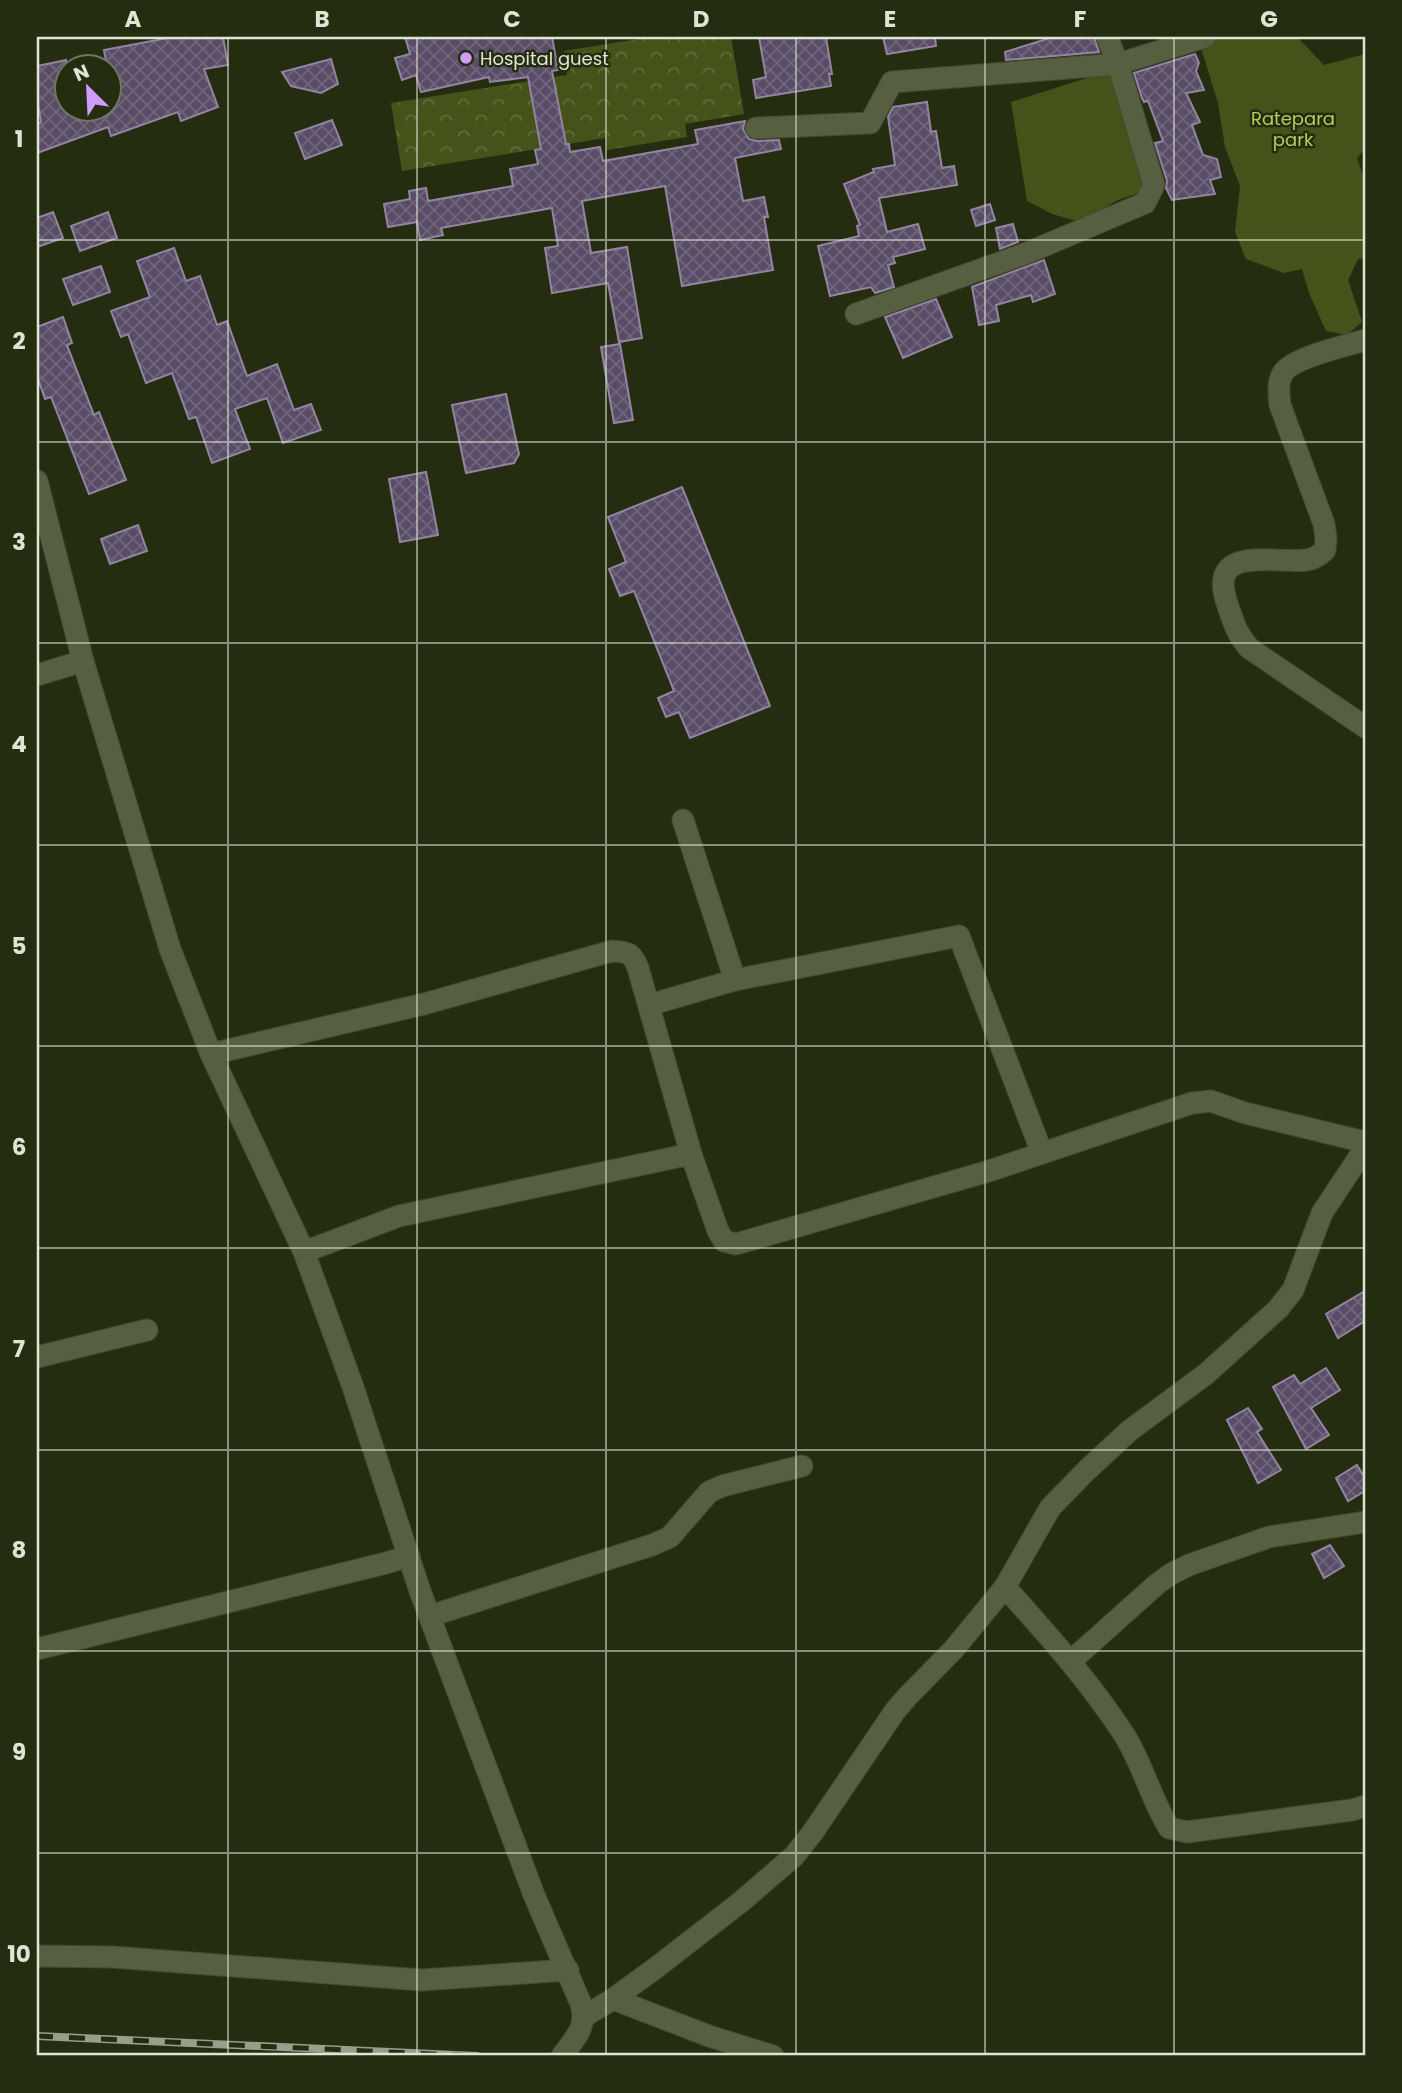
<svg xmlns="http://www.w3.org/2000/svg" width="1402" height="2093" viewBox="0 0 1402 2093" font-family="Poppins,sans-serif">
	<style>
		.green { fill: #45531a }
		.forest { fill: url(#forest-crowns) }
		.building { fill: url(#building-cross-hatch); stroke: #9384a2; stroke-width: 2 }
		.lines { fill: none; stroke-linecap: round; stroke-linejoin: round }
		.minor-casing { stroke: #434a30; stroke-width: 23 }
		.minor { stroke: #565f3f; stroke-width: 21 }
		.rail-casing { stroke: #979e89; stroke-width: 8 }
		.rail { stroke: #252d11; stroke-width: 5; stroke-dasharray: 16; stroke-linecap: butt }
		.grid { fill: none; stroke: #dfe5d4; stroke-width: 2; stroke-opacity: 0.55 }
		.poi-dot { fill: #d09dff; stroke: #252d11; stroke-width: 2.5 }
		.labels { text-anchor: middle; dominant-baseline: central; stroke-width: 5; stroke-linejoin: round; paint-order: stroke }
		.poi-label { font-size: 18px; fill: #dfe5d4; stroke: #252d11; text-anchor: start }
		.park-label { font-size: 18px; fill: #b0ce5c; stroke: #252d11 }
		.neatline { fill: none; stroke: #dfe5d4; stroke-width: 2.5 }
		.grid-label { font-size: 23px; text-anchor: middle; font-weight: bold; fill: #dfe5d4 }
	</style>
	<defs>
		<pattern id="forest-crowns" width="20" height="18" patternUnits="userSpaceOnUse" patternTransform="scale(1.75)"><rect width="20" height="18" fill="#45531a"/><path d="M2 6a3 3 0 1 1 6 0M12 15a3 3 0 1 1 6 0" fill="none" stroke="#5f6c3a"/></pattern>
		<pattern id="building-cross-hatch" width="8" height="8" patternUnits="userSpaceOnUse" patternTransform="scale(1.75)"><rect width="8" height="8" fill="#594c67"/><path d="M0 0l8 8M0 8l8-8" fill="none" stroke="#70667c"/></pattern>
	</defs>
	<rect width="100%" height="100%" fill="#252d11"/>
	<g class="green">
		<polygon points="1202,37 1297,37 1324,65 1365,54 1365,149 1357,158 1365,181 1365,258 1358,259 1348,280 1362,322 1347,335 1326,331 1309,293 1302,269 1284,273 1246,259 1235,232 1240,186 1225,147 1218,103 1201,48"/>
		<polygon points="1106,72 1122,76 1153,188 1118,200 1080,222 1052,214 1027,201 1011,102"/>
	</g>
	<polygon class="forest" points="651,37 731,37 744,114 685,124 687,137 607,150 605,138 402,171 391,103 567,75 564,51"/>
	<g class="building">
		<polygon points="173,37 223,37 228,65 204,69 218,107 181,121 178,112 111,136 108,127 37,153 37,124 41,122 37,97 37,66 66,60 66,113 74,110 78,120 114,106 108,66 107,66 104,50"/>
		<polygon points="405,37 552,37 558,70 552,71 566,144 569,144 570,152 600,147 603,161 698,144 695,130 745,121 743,129 749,139 757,141 779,140 781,149 735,158 743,201 764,197 768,217 764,217 773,270 682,286 665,186 582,201 591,253 627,247 642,338 619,342 608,283 552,293 545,248 558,246 552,208 441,228 443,235 420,240 417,222 388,227 384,204 410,199 409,191 426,188 428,201 513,186 510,169 538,164 535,150 541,149 528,77 490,82 489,77 421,92 416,75 402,80 395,58 410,54"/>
		<polygon points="759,37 826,37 832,74 829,74 831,86 756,98 753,80 766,77"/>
		<polygon points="883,37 935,37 936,46 887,54"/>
		<polygon points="1053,37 1094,37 1099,52 1006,60 1005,52"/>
		<polygon points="1195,54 1199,63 1196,71 1204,90 1186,93 1200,122 1192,125 1203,155 1217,159 1221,177 1210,180 1215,194 1172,200 1166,188 1167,181 1155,143 1163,141 1148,101 1144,102 1142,98 1134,73"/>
		<polygon points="331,59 338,84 321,93 291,86 282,72"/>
		<polygon points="927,102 931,132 936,131 942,168 954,166 957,185 879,198 887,232 918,224 925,249 893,257 895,263 888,265 894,287 875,293 871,287 830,296 818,246 859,236 857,226 860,225 844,184 874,172 873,169 895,165 888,117 893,107"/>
		<polygon points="332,120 342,145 305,159 295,133"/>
		<polygon points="990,204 995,220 976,226 971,210"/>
		<polygon points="53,212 63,238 37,247 37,218"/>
		<polygon points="108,212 117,238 80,251 71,226"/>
		<polygon points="1013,224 1018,242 1000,249 996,228"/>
		<polygon points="174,248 186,281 200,276 217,325 227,321 247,376 277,364 294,410 311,404 321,430 283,443 267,398 235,409 250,449 212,463 196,417 189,419 172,373 146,383 128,334 121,337 111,311 150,297 137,261"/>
		<polygon points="1044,260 1055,294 1033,302 1031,295 996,305 999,321 979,325 972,287"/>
		<polygon points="101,266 110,292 73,305 63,279"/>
		<polygon points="936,299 952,337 903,358 885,317"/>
		<polygon points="63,317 72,343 67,345 94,415 99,412 126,480 89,494 51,397 45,399 37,376 37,327"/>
		<polygon points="620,344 633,420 614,423 601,347"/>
		<polygon points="506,394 519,454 514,463 466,473 452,405"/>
		<polygon points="426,472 438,535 400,542 389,479"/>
		<polygon points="682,487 770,706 690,738 679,712 666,717 658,698 674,691 634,591 620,596 609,569 626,562 608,517"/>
		<polygon points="138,525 147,551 110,564 101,539"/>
		<polygon points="1365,1291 1365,1321 1338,1338 1326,1314"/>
		<polygon points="1326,1368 1340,1390 1311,1408 1329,1435 1306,1449 1273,1387 1294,1375 1300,1384"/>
		<polygon points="1248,1408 1262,1429 1257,1432 1281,1470 1258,1483 1227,1420"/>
		<polygon points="1357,1465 1365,1478 1365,1491 1348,1501 1336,1478"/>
		<polygon points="1330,1545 1344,1566 1324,1578 1312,1554"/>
	</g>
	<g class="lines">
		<defs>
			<g id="minor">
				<polyline points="756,128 870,123 892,82 1118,64 1205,37"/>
				<polyline points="856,314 1027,253 1145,203 1154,185 1118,64 1107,37"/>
				<path d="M1365,340C1346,346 1293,357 1283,373C1277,383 1279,394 1280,405L1324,524L1326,538L1325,550C1320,555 1314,559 1307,560C1276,564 1209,544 1226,600C1233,620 1235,632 1249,648L1365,727"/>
				<path d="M37,481L83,661L170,949L211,1054L304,1252L353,1387L420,1591L534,1895L581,2004C588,2027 575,2038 562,2056"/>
				<polyline points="37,675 83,661"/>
				<polyline points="735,980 959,936 1042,1153"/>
				<polyline points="649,1005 735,980 683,820"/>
				<path d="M211,1054L424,1004L612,951C629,952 632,953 638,968L691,1154"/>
				<polyline points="304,1252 399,1216 691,1154 718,1231 724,1241 736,1244 989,1171 1192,1103 1211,1101 1245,1113 1365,1142"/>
				<polyline points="37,1357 147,1330"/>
				<path d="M1005,1587C1048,1635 1090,1682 1125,1736C1143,1765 1151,1799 1169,1828L1187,1832L1352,1810L1365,1806"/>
				<polyline points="430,1616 652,1545 670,1537 709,1492 722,1486 802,1466"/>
				<polyline points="37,1649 386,1563 409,1556"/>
				<polyline points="1071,1661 1157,1584 1171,1574 1189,1565 1269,1537 1365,1522"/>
				<polyline points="37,1956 112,1957 422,1980 568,1970"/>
				<polyline points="613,1999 709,2036 773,2056"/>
				<polyline points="585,2016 613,1999 657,1967 742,1901 794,1856 813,1832 895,1711 907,1697 954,1649 1005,1587 1050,1508 1086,1471 1129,1431 1206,1374 1278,1309 1293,1290 1322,1213 1365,1148"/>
			</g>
		</defs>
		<use href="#minor" class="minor-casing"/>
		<use href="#minor" class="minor"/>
		<defs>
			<polyline id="rail" points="37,2036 477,2056"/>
		</defs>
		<use href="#rail" class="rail-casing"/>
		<use href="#rail" class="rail"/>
	</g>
	<path class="grid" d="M228,37V2056M417,37V2056M606,37V2056M796,37V2056M985,37V2056M1174,37V2056M37,240H1365M37,442H1365M37,643H1365M37,845H1365M37,1046H1365M37,1248H1365M37,1450H1365M37,1651H1365M37,1853H1365"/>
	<circle class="poi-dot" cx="466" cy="58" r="7"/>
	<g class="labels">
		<g class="poi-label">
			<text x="480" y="58">Hospital guest</text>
		</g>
		<g class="park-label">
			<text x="1293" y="118">Ratepara<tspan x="1293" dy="21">park</tspan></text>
		</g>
	</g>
	<rect width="1402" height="2093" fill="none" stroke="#252d11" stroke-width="77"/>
	<g transform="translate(88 88) rotate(336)"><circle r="33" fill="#252d11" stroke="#6f775f" stroke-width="2"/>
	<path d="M0-5L12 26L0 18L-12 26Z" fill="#d09dff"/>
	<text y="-10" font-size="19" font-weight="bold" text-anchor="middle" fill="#dfe5d4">N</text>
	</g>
	<rect x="38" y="38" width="1326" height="2016" class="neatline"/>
	<g class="grid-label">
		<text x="133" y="27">A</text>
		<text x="322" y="27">B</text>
		<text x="512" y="27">C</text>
		<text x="701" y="27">D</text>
		<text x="890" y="27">E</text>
		<text x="1080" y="27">F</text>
		<text x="1269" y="27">G</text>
		<text x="19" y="147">1</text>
		<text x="19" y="349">2</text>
		<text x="19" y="550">3</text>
		<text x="19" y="752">4</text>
		<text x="19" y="954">5</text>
		<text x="19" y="1155">6</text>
		<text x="19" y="1357">7</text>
		<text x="19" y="1558">8</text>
		<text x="19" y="1760">9</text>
		<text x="19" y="1962">10</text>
	</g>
</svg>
